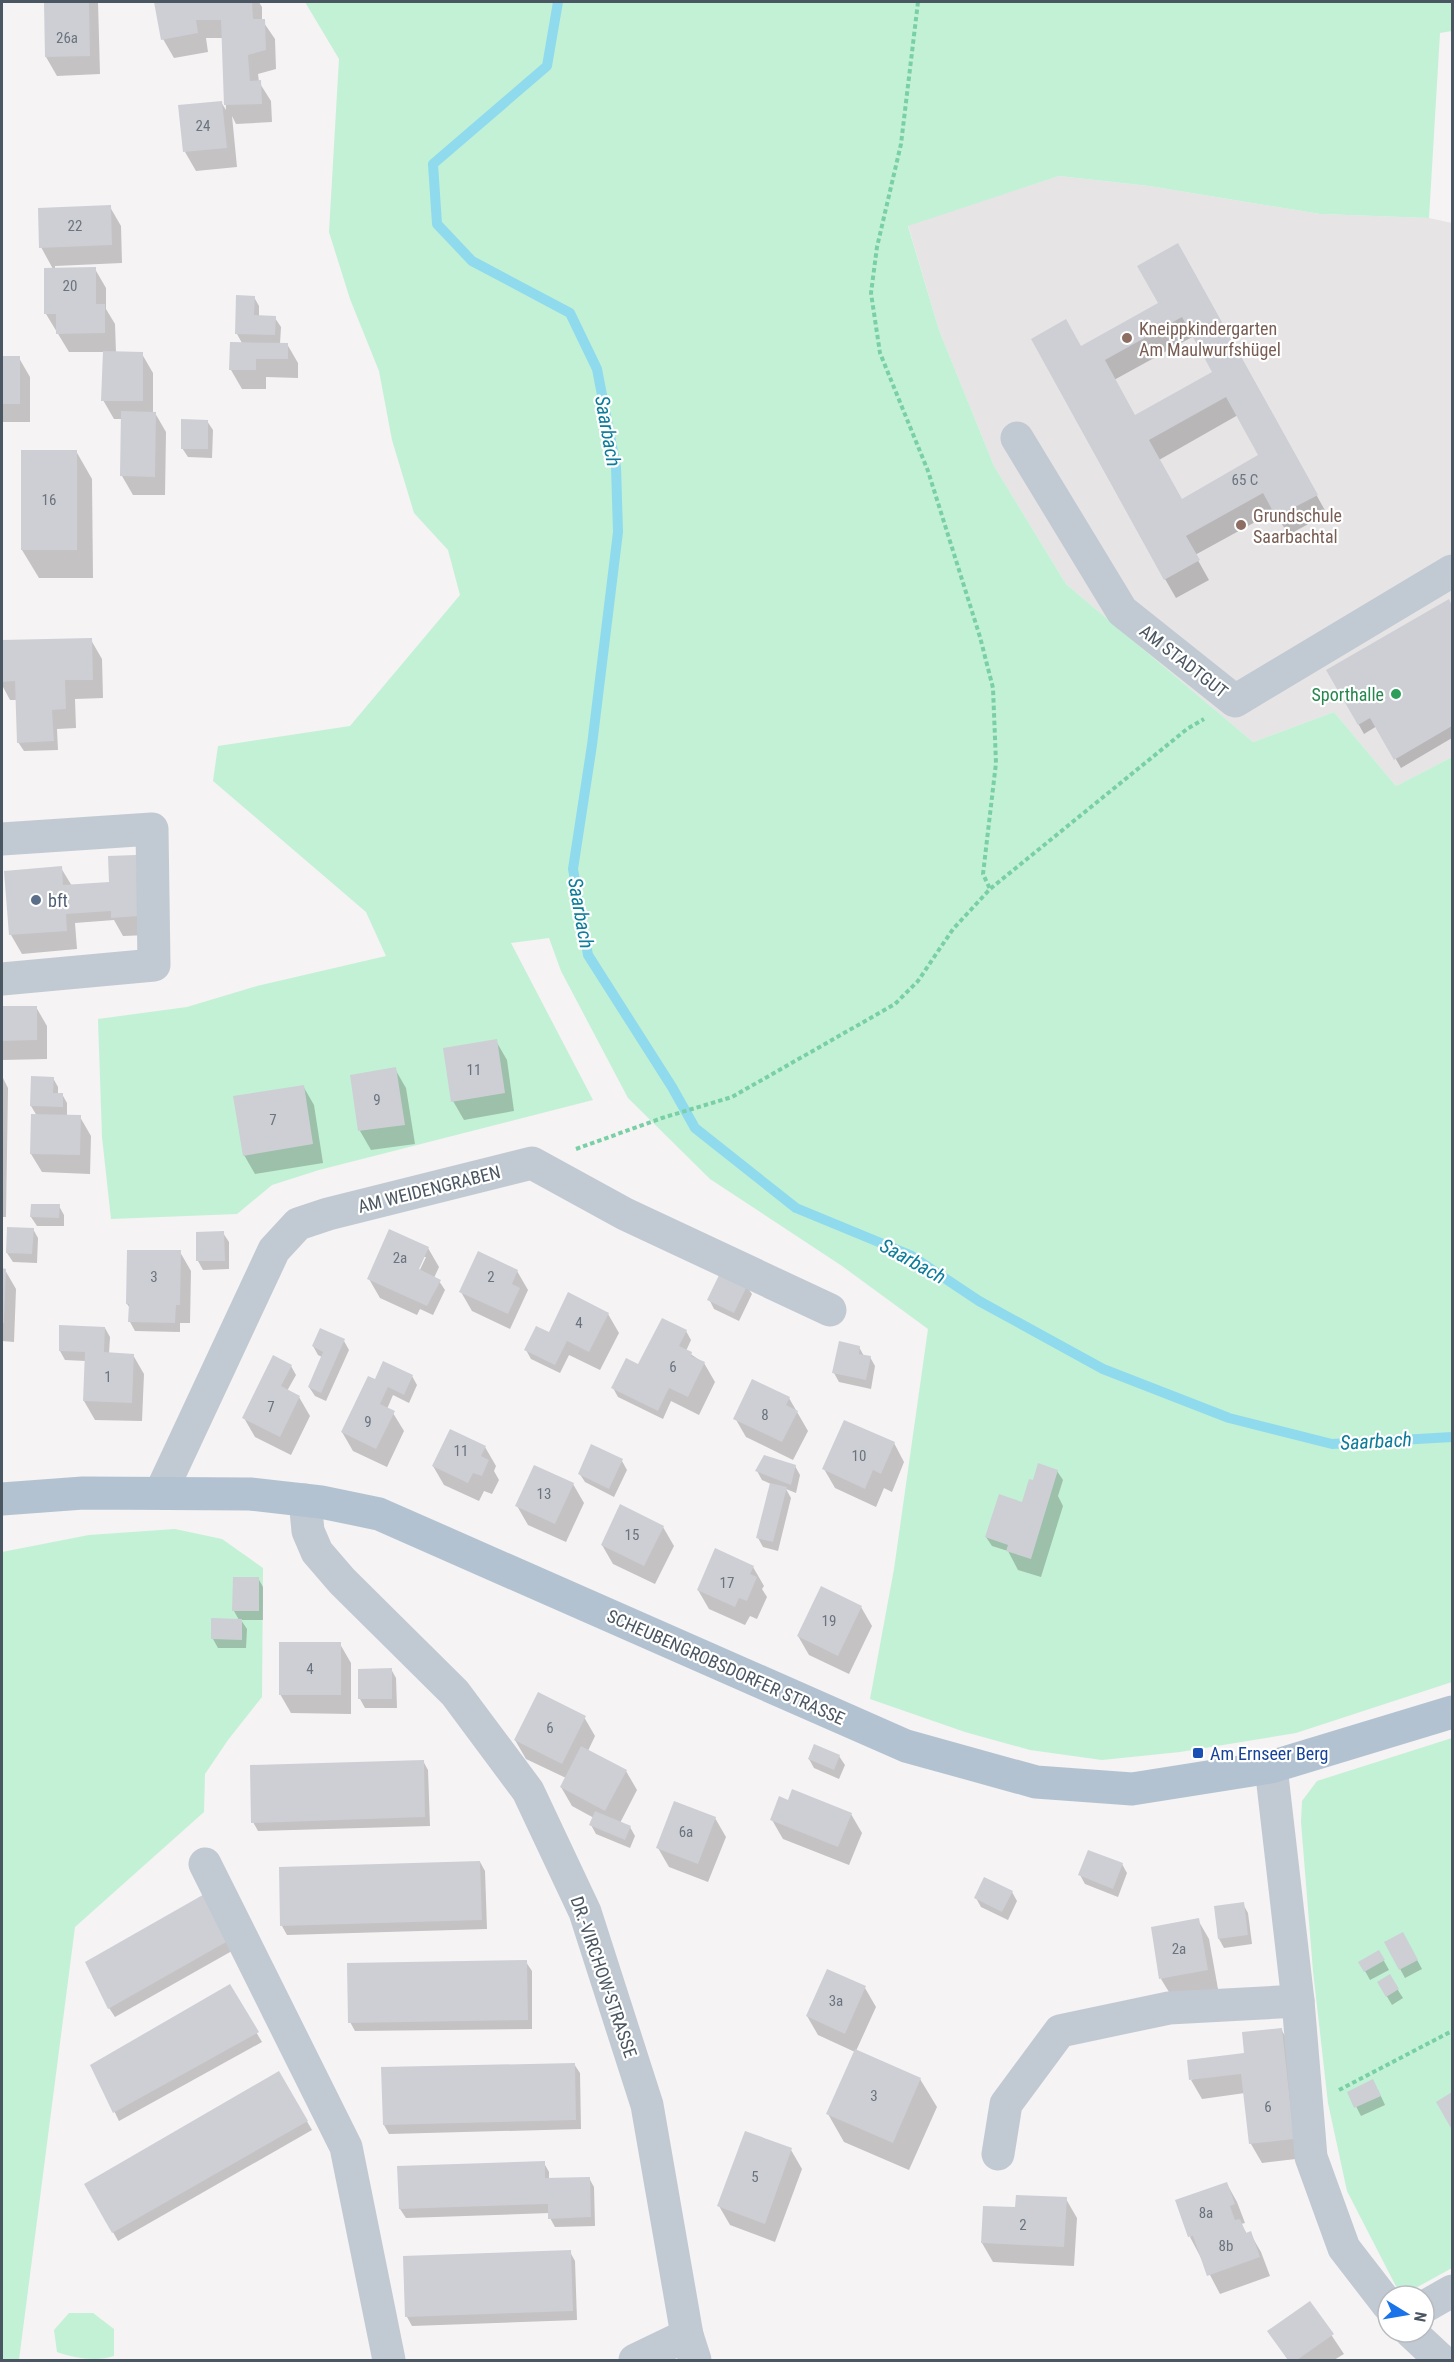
<svg xmlns="http://www.w3.org/2000/svg" width="1454" height="2362" viewBox="0 0 1454 2362" font-family="'Roboto Condensed',sans-serif">
	<style>
		.education { fill: #e6e4e5 }
		.green { fill: #c3f1d5 }
		.shadow { fill: #0003; fill-rule: evenodd }
		.lines { fill: none; stroke-linecap: round; stroke-linejoin: round }
		.stream { stroke: #90daee; stroke-width: 10 }
		.building { fill: #cdcfd5; fill-rule: evenodd }
		.path { stroke: #7ad0a6; stroke-width: 4; stroke-dasharray: 4.5 3; stroke-linecap: butt }
		.minor { stroke: #c1cad2; stroke-width: 33 }
		.major { stroke: #b3c2d1; stroke-width: 33 }
		.education-dot { fill: #8d6e63; stroke: #fff; stroke-width: 2 }
		.leisure-dot { fill: #2e9e5b; stroke: #fff; stroke-width: 2 }
		.service-dot { fill: #5c6f8a; stroke: #fff; stroke-width: 2 }
		.transit-dot { fill: #1a4fb4; stroke: #fff; stroke-width: 2 }
		.labels { text-anchor: middle; dominant-baseline: central; stroke-width: 4.5; stroke-linejoin: round; paint-order: stroke }
		.number-label { font-size: 15px; fill: #6b747e }
		.education-label { font-size: 18px; fill: #785e54; stroke: #fff; text-anchor: start }
		.street-label { font-size: 18px; fill: #4a5661; stroke: #fff }
		.leisure-label { font-size: 18px; fill: #27864d; stroke: #fff; text-anchor: end }
		.service-label { font-size: 18px; fill: #4e5e75; stroke: #fff; text-anchor: start }
		.transit-label { font-size: 18px; fill: #164399; stroke: #fff; text-anchor: start }
		.water-label { font-size: 20px; font-style: italic; fill: #0c7c9b; stroke: #fff }
	</style>
	<rect width="100%" height="100%" fill="#f5f3f3"/>
	<polygon class="education" points="1059,176 1149,186 1320,214 1429,218 1452,223 1452,757 1396,786 1334,712 1253,742 1066,584 994,466 939,330 908,225"/>
	<g class="green">
		<polygon points="305,2 1452,2 1452,31 1440,33 1429,218 1320,214 1149,186 1059,176 908,226 939,330 994,466 1066,584 1253,742 1334,712 1396,786 1452,757 1452,1682 1296,1733 1180,1752 1102,1760 1030,1750 965,1732 870,1699 894,1569 928,1329 842,1266 710,1179 628,1098 561,971 549,938 511,943 593,1100 319,1170 272,1185 237,1214 111,1219 102,1137 98,1019 187,1007 257,986 386,956 366,912 213,781 218,746 350,726 460,595 448,550 414,513 392,440 379,371 350,299 329,232 339,59"/>
		<polygon points="175,1529 222,1539 263,1568 262,1697 228,1740 205,1774 204,1812 75,1927 19,2360 2,2360 2,1552 89,1535"/>
		<polygon points="1452,1738 1452,2268 1401,2296 1347,2191 1328,2103 1313,1971 1301,1822 1302,1801 1317,1781"/>
		<path d="M69,2313H93L114,2329V2356C97,2362 74,2358 57,2352L54,2330Z"/>
	</g>
	<g class="shadow">
		<polygon points="45,2 98,2 100,74 57,76 46,57"/>
		<polygon points="156,2 259,2 262,7 262,20 275,39 276,69 258,74 259,82 271,101 272,122 236,124 232,116 237,167 196,171 185,152 221,102 226,110 223,38 206,38 208,52 174,58 163,39"/>
		<polygon points="110,207 121,226 122,263 55,266 55,269 95,269 106,288 106,309 115,324 116,353 142,354 153,373 153,413 155,413 166,432 165,495 133,495 122,476 123,419 114,419 103,400 104,352 69,352 46,314 53,269 41,247"/>
		<path d="M1187,262L1327,514L1288,535L1275,511L1195,555L1209,580L1176,598L1165,579L1081,348L1160,304ZM1194,336L1214,373L1135,417L1114,380ZM1238,415L1260,456L1181,500L1159,460Z"/>
		<polygon points="254,297 259,306 259,317 275,318 281,327 280,344 287,344 298,363 298,378 266,377 266,389 242,389 231,370 242,343 237,334"/>
		<polygon points="2,358 19,358 30,377 30,422 2,422"/>
		<polygon points="207,421 213,430 212,458 188,457 182,448"/>
		<polygon points="76,451 92,479 93,578 39,578 22,550"/>
		<polygon points="1448,601 1452,609 1452,738 1401,768 1377,726 1364,734 1328,670"/>
		<polygon points="91,640 102,659 103,698 75,699 76,728 57,729 58,750 24,751 18,742 17,700 10,700 2,685 2,641"/>
		<polygon points="110,858 149,935 123,936 114,920 75,923 77,949 22,954 11,935 61,868 72,886 111,889"/>
		<polygon points="36,1007 47,1026 47,1059 2,1060 2,1008"/>
		<polygon points="496,1041 507,1060 514,1111 464,1120 453,1101"/>
		<polygon points="395,1069 406,1088 415,1144 371,1150 360,1131"/>
		<polygon points="2,1076 8,1088 6,1217 2,1217"/>
		<polygon points="53,1078 58,1087 58,1094 62,1094 67,1103 67,1117 80,1117 91,1136 90,1174 42,1172 31,1154 37,1116 31,1106"/>
		<polygon points="303,1086 314,1105 323,1163 255,1174 244,1155"/>
		<polygon points="59,1206 64,1215 64,1226 37,1226 31,1217"/>
		<polygon points="33,1229 38,1238 37,1263 13,1262 7,1253"/>
		<polygon points="223,1233 229,1242 229,1269 203,1270 198,1261"/>
		<path d="M428,1248L439,1267L434,1278L439,1281L445,1290L433,1315L420,1309L417,1315L380,1298L369,1279ZM422,1257H426L417,1276L415,1275Z"/>
		<polygon points="180,1252 191,1271 190,1323 180,1323 180,1332 135,1331 130,1322 130,1308 127,1304"/>
		<polygon points="2,1270 5,1270 16,1289 14,1342 2,1341"/>
		<polygon points="517,1271 528,1290 510,1329 472,1311 461,1292"/>
		<polygon points="746,1285 752,1294 739,1321 714,1309 709,1299"/>
		<polygon points="608,1314 619,1333 600,1370 569,1355 560,1373 531,1359 526,1350 549,1334"/>
		<polygon points="61,1327 105,1328 110,1337 109,1354 133,1355 144,1374 142,1421 95,1420 84,1401 86,1361 65,1360 60,1351"/>
		<polygon points="686,1331 691,1340 686,1351 704,1363 715,1382 699,1415 671,1401 663,1419 618,1397 613,1388"/>
		<polygon points="344,1341 349,1350 326,1401 315,1396 309,1387 322,1357 318,1355 313,1346"/>
		<polygon points="859,1347 864,1356 870,1357 875,1366 871,1389 839,1382 834,1373"/>
		<polygon points="291,1366 296,1375 287,1391 299,1397 310,1416 291,1455 255,1437 244,1418"/>
		<polygon points="412,1376 417,1385 409,1403 393,1395 387,1409 393,1413 404,1431 387,1467 353,1451 342,1432 376,1381"/>
		<polygon points="789,1398 808,1431 793,1460 746,1437 735,1418"/>
		<polygon points="894,1443 904,1462 892,1492 884,1488 876,1507 835,1488 824,1469"/>
		<polygon points="485,1447 496,1466 494,1471 499,1480 492,1494 484,1491 479,1501 444,1485 433,1466"/>
		<polygon points="622,1461 627,1470 614,1497 585,1482 579,1473"/>
		<polygon points="795,1466 800,1475 796,1493 786,1489 791,1498 778,1551 763,1547 758,1538 771,1484 762,1480 757,1471"/>
		<polygon points="1057,1471 1063,1480 1058,1496 1063,1506 1041,1577 1018,1570 1008,1551 992,1546 986,1537 1023,1503 1034,1482"/>
		<polygon points="573,1484 584,1503 566,1542 528,1525 517,1506"/>
		<polygon points="663,1527 674,1546 655,1584 613,1564 602,1545"/>
		<polygon points="753,1567 764,1586 762,1589 767,1597 757,1619 750,1616 745,1625 709,1609 698,1590"/>
		<polygon points="258,1578 263,1587 263,1620 241,1620 247,1629 246,1648 218,1648 213,1639 239,1620 234,1611"/>
		<polygon points="861,1607 872,1626 849,1674 809,1655 798,1636"/>
		<polygon points="340,1644 351,1663 351,1714 291,1713 280,1694"/>
		<polygon points="391,1669 396,1678 397,1708 365,1708 360,1699 359,1670"/>
		<polygon points="584,1717 595,1736 588,1751 626,1771 637,1790 620,1823 630,1827 635,1836 630,1848 596,1834 591,1825 594,1818 572,1806 561,1787 566,1778 526,1759 515,1740"/>
		<polygon points="839,1756 845,1765 839,1779 814,1768 809,1759"/>
		<polygon points="423,1761 428,1770 430,1826 258,1831 253,1822"/>
		<polygon points="851,1814 862,1833 849,1865 783,1839 772,1820"/>
		<polygon points="715,1818 726,1837 708,1882 669,1867 658,1848"/>
		<polygon points="480,1862 485,1871 487,1929 287,1935 282,1926 280,1868"/>
		<polygon points="1122,1864 1127,1873 1118,1897 1085,1884 1080,1875"/>
		<polygon points="1012,1892 1017,1901 1008,1920 981,1907 976,1898"/>
		<polygon points="207,1894 239,1947 115,2017 109,2008"/>
		<polygon points="1243,1904 1248,1913 1252,1944 1224,1948 1219,1939"/>
		<polygon points="1198,1920 1209,1939 1218,1989 1172,1997 1161,1979"/>
		<polygon points="1403,1934 1422,1969 1405,1978 1386,1943"/>
		<polygon points="1379,1952 1389,1970 1370,1980 1360,1962"/>
		<polygon points="526,1962 532,1971 532,2029 355,2031 350,2022"/>
		<polygon points="1389,1976 1403,1998 1392,2005 1379,1983"/>
		<polygon points="229,1986 262,2042 119,2121 92,2065"/>
		<polygon points="865,1988 876,2007 856,2051 920,2079 937,2107 909,2170 844,2142 828,2114 855,2052 818,2035 807,2016"/>
		<polygon points="1281,2029 1292,2048 1304,2158 1262,2163 1251,2144 1245,2093 1202,2099 1191,2080 1246,2054"/>
		<polygon points="574,2064 580,2073 581,2129 389,2134 384,2125"/>
		<polygon points="279,2073 312,2130 118,2241 86,2184"/>
		<polygon points="1378,2090 1385,2105 1361,2116 1349,2093"/>
		<polygon points="791,2150 802,2169 775,2242 730,2225 719,2206"/>
		<polygon points="544,2163 549,2172 549,2180 589,2178 594,2187 595,2226 555,2227 550,2218 550,2213 406,2218 400,2209 399,2168"/>
		<polygon points="1227,2184 1237,2202 1245,2223 1241,2224 1247,2234 1250,2233 1261,2252 1270,2276 1220,2294 1190,2237"/>
		<polygon points="1066,2199 1077,2218 1074,2266 993,2262 982,2243 1017,2209"/>
		<polygon points="570,2252 575,2261 577,2320 412,2326 407,2317 405,2258"/>
		<polygon points="1310,2303 1344,2354 1334,2360 1288,2360 1269,2331"/>
	</g>
	<g class="lines">
		<polyline class="stream" points="558,2 547,66 433,164 437,224 472,261 570,313 597,369 616,467 618,532 592,745 573,869 588,955 672,1087 695,1128 796,1208 910,1255 979,1301 1103,1369 1229,1418 1332,1444 1452,1437"/>
	</g>
	<g class="building">
		<polygon points="44,2 89,2 90,56 45,57"/>
		<polygon points="154,2 252,2 253,19 265,19 266,50 248,55 250,81 261,80 262,104 224,105 221,20 196,20 198,33 161,40"/>
		<polygon points="222,101 227,148 183,152 178,105"/>
		<polygon points="111,205 112,245 39,248 38,208"/>
		<path d="M1178,243L1318,495L1276,517L1263,493L1186,536L1200,560L1164,580L1031,339L1066,319L1081,346L1158,303L1137,266ZM1182,317L1212,372L1135,415L1105,360ZM1226,397L1258,455L1182,499L1149,440Z"/>
		<polygon points="96,267 96,304 105,304 105,333 56,334 56,314 44,314 44,268"/>
		<polygon points="236,295 255,296 254,315 276,316 275,335 235,334"/>
		<polygon points="230,342 288,343 288,359 256,359 256,370 229,370"/>
		<polygon points="103,351 143,352 143,401 101,401"/>
		<rect x="2" y="356" width="18" height="48"/>
		<polygon points="121,411 156,412 155,477 120,476"/>
		<polygon points="181,419 208,420 208,449 181,449"/>
		<rect x="21" y="450" width="56" height="100"/>
		<polygon points="1449,599 1452,606 1452,726 1394,760 1370,718 1358,725 1326,670"/>
		<polygon points="92,638 93,680 65,680 66,709 52,710 54,741 17,743 15,681 2,682 2,640"/>
		<polygon points="136,855 139,916 111,918 111,911 66,914 67,931 9,935 4,871 62,866 63,885 109,882 108,856"/>
		<polygon points="2,1006 37,1006 37,1040 2,1041"/>
		<polygon points="497,1039 505,1093 451,1102 443,1048"/>
		<polygon points="396,1067 405,1125 358,1131 350,1075"/>
		<polygon points="31,1076 54,1077 53,1093 63,1093 63,1107 30,1106"/>
		<polygon points="304,1085 313,1144 243,1156 233,1096"/>
		<polygon points="31,1114 81,1115 80,1155 30,1154"/>
		<polygon points="31,1204 60,1204 59,1218 30,1217"/>
		<polygon points="7,1227 34,1228 32,1254 6,1253"/>
		<polygon points="389,1229 429,1247 419,1269 441,1280 427,1306 367,1279"/>
		<polygon points="224,1231 225,1261 196,1261 196,1232"/>
		<polygon points="127,1250 181,1250 180,1305 176,1305 175,1323 128,1322 129,1304 126,1304"/>
		<polygon points="478,1251 518,1270 512,1284 520,1288 508,1314 459,1292"/>
		<polygon points="2,1268 6,1269 4,1323 2,1323"/>
		<polygon points="721,1271 748,1284 734,1313 707,1300"/>
		<polygon points="568,1292 609,1313 589,1352 567,1341 555,1365 524,1350 536,1326 549,1332"/>
		<polygon points="662,1318 687,1330 679,1346 692,1352 691,1356 705,1362 688,1397 669,1388 658,1411 611,1388 626,1358 638,1364"/>
		<polygon points="59,1325 105,1327 104,1352 134,1354 132,1403 83,1401 85,1352 59,1351"/>
		<polygon points="320,1328 345,1339 321,1393 308,1387 323,1352 312,1346"/>
		<polygon points="839,1341 860,1346 859,1354 871,1356 866,1380 832,1373"/>
		<polygon points="273,1355 292,1365 281,1386 300,1396 280,1437 242,1418"/>
		<polygon points="383,1361 413,1375 404,1395 388,1387 380,1404 395,1411 376,1449 341,1432 368,1376 375,1379"/>
		<polygon points="752,1379 790,1397 786,1405 798,1411 782,1442 733,1419"/>
		<polygon points="844,1420 895,1442 881,1474 873,1470 865,1489 822,1469"/>
		<polygon points="450,1429 486,1446 481,1456 489,1460 482,1476 473,1473 468,1483 432,1466"/>
		<polygon points="591,1444 623,1459 609,1489 578,1474"/>
		<polygon points="764,1455 796,1465 791,1485 755,1471"/>
		<polygon points="1038,1463 1058,1470 1031,1559 1006,1551 1008,1545 985,1537 999,1494 1022,1502 1029,1479 1033,1480"/>
		<polygon points="534,1465 574,1483 555,1524 515,1506"/>
		<polygon points="770,1483 787,1487 773,1542 756,1538"/>
		<polygon points="620,1504 664,1526 644,1566 601,1545"/>
		<polygon points="715,1548 754,1566 750,1574 757,1577 747,1601 739,1598 735,1607 697,1590"/>
		<polygon points="233,1577 259,1577 259,1611 232,1611"/>
		<polygon points="821,1586 862,1606 838,1656 797,1636"/>
		<polygon points="211,1618 242,1619 242,1640 211,1639"/>
		<rect x="279" y="1642" width="62" height="53"/>
		<polygon points="392,1668 392,1699 358,1699 358,1669"/>
		<polygon points="538,1692 586,1716 562,1764 514,1740"/>
		<polygon points="814,1744 840,1755 834,1770 808,1759"/>
		<polygon points="581,1746 627,1770 605,1811 560,1787"/>
		<polygon points="424,1760 425,1817 251,1823 250,1765"/>
		<polygon points="792,1789 852,1813 838,1847 770,1820 779,1796 788,1800"/>
		<polygon points="674,1801 716,1817 698,1864 656,1848"/>
		<polygon points="595,1811 631,1826 625,1840 589,1825"/>
		<polygon points="1088,1850 1123,1863 1113,1889 1078,1875"/>
		<polygon points="480,1861 482,1920 280,1926 279,1867"/>
		<polygon points="984,1877 1013,1891 1002,1912 974,1898"/>
		<polygon points="208,1892 235,1937 108,2009 85,1962"/>
		<polygon points="1244,1902 1248,1935 1218,1939 1214,1906"/>
		<polygon points="1199,1918 1208,1970 1159,1979 1151,1927"/>
		<polygon points="1403,1932 1418,1960 1399,1970 1384,1942"/>
		<polygon points="1379,1950 1385,1960 1364,1972 1358,1962"/>
		<polygon points="527,1960 528,2020 348,2023 347,1963"/>
		<polygon points="827,1969 866,1986 845,2034 806,2016"/>
		<polygon points="1390,1974 1399,1989 1386,1997 1377,1982"/>
		<polygon points="230,1984 259,2032 113,2113 90,2065"/>
		<polygon points="1282,2028 1294,2139 1249,2144 1241,2074 1189,2080 1187,2060 1244,2053 1242,2032"/>
		<polygon points="855,2049 921,2078 893,2143 826,2114"/>
		<polygon points="575,2063 576,2120 383,2125 381,2067"/>
		<polygon points="279,2071 308,2121 112,2233 84,2184"/>
		<polygon points="1373,2079 1381,2096 1354,2108 1347,2092"/>
		<polygon points="1452,2092 1452,2130 1436,2102"/>
		<polygon points="745,2131 792,2148 765,2224 717,2206"/>
		<polygon points="545,2161 545,2178 590,2177 591,2217 548,2219 548,2204 399,2209 397,2166"/>
		<polygon points="1227,2182 1235,2204 1230,2206 1235,2220 1240,2219 1246,2233 1251,2231 1260,2257 1207,2276 1193,2236 1188,2237 1175,2200"/>
		<polygon points="1016,2195 1067,2197 1064,2247 981,2243 983,2206 1015,2207"/>
		<polygon points="571,2250 573,2311 405,2317 403,2256"/>
		<polygon points="1310,2301 1334,2334 1297,2360 1288,2360 1267,2331"/>
	</g>
	<g class="lines">
		<g class="path">
			<polyline points="918,2 901,144 877,247 871,293 880,353 928,471 980,637 993,688 996,763 983,874 990,889"/>
			<polyline points="576,1149 662,1118 732,1097 895,1004 918,981 953,929 990,889 1187,729 1204,719"/>
			<polyline points="1339,2090 1452,2031"/>
		</g>
		<g class="minor">
			<polyline points="1017,438 1122,611 1235,701 1452,571"/>
			<polyline points="2,839 152,829 154,965 2,979"/>
			<polyline points="161,1492 274,1250 298,1224 328,1214 532,1163 625,1214 830,1310"/>
			<polyline points="305,1500 308,1531 317,1552 342,1581 455,1693 528,1791 585,1912 647,2105 687,2335 695,2360"/>
			<polyline points="1271,1767 1298,2001 1311,2157 1344,2248 1388,2305"/>
			<polyline points="205,1864 346,2147 389,2360"/>
			<polyline points="998,2154 1006,2104 1060,2031 1169,2008 1298,2001"/>
			<polyline points="1424,2307 1452,2291"/>
			<polyline points="1411,2332 1441,2360"/>
			<polyline points="635,2360 687,2335"/>
		</g>
		<polyline class="major" points="2,1499 83,1493 250,1494 321,1502 379,1514 906,1746 1036,1782 1132,1789 1271,1767 1452,1712"/>
	</g>
	<g class="education-dot">
		<circle cx="1127" cy="338" r="6"/>
		<circle cx="1241" cy="525" r="6"/>
	</g>
	<circle class="leisure-dot" cx="1396" cy="694" r="6"/>
	<circle class="service-dot" cx="36" cy="900" r="6"/>
	<rect class="transit-dot" x="1192" y="1747" width="12" height="12" rx="3"/>
	<g class="labels">
		<g class="number-label">
			<text x="67" y="38">26a</text>
			<text x="203" y="126">24</text>
			<text x="75" y="226">22</text>
			<text x="70" y="286">20</text>
			<text x="1245" y="480">65 C</text>
			<text x="49" y="500">16</text>
			<text x="474" y="1070">11</text>
			<text x="377" y="1100">9</text>
			<text x="273" y="1120">7</text>
			<text x="400" y="1258">2a</text>
			<text x="154" y="1277">3</text>
			<text x="491" y="1277">2</text>
			<text x="579" y="1323">4</text>
			<text x="673" y="1367">6</text>
			<text x="108" y="1377">1</text>
			<text x="271" y="1407">7</text>
			<text x="765" y="1415">8</text>
			<text x="368" y="1422">9</text>
			<text x="461" y="1451">11</text>
			<text x="859" y="1456">10</text>
			<text x="544" y="1494">13</text>
			<text x="632" y="1535">15</text>
			<text x="727" y="1583">17</text>
			<text x="829" y="1621">19</text>
			<text x="310" y="1669">4</text>
			<text x="550" y="1728">6</text>
			<text x="686" y="1832">6a</text>
			<text x="1179" y="1949">2a</text>
			<text x="836" y="2001">3a</text>
			<text x="874" y="2096">3</text>
			<text x="1268" y="2107">6</text>
			<text x="755" y="2177">5</text>
			<text x="1206" y="2213">8a</text>
			<text x="1023" y="2225">2</text>
			<text x="1226" y="2246">8b</text>
		</g>
		<g class="education-label">
			<text x="1139" y="328">Kneippkindergarten<tspan x="1139" dy="21">Am Maulwurfshügel</tspan></text>
			<text x="1253" y="515">Grundschule<tspan x="1253" dy="21">Saarbachtal</tspan></text>
		</g>
		<g class="street-label">
			<text transform="translate(1184 661) rotate(38)">AM STADTGUT</text>
			<text transform="translate(429 1189) rotate(-14)">AM WEIDENGRABEN</text>
			<text transform="translate(726 1667) rotate(24)">SCHEUBENGROBSDORFER STRASSE</text>
			<text transform="translate(604 1977) rotate(71)">DR.-VIRCHOW-STRASSE</text>
		</g>
		<g class="leisure-label">
			<text x="1384" y="694">Sporthalle</text>
		</g>
		<g class="service-label">
			<text x="48" y="900">bft</text>
		</g>
		<g class="transit-label">
			<text x="1210" y="1753">Am Ernseer Berg</text>
		</g>
		<g class="water-label">
			<text transform="translate(608 431) rotate(80)">Saarbach</text>
			<text transform="translate(581 913) rotate(80)">Saarbach</text>
			<text transform="translate(913 1261) rotate(29)">Saarbach</text>
			<text transform="translate(1376 1441) rotate(-3)">Saarbach</text>
		</g>
	</g>
	<rect width="1454" height="2362" fill="none" stroke="#4a5661" stroke-width="6"/>
	<g transform="translate(1406 2314) rotate(101)"><circle r="28" fill="#ffffff" stroke="#b7bbc0" stroke-width="1.5"/>
	<path d="M0-4.5L10 22L0 15L-10 22Z" fill="#1a73e8"/>
	<text y="-9" font-size="16" font-weight="bold" text-anchor="middle" fill="#4a5661">N</text>
	</g>
</svg>
